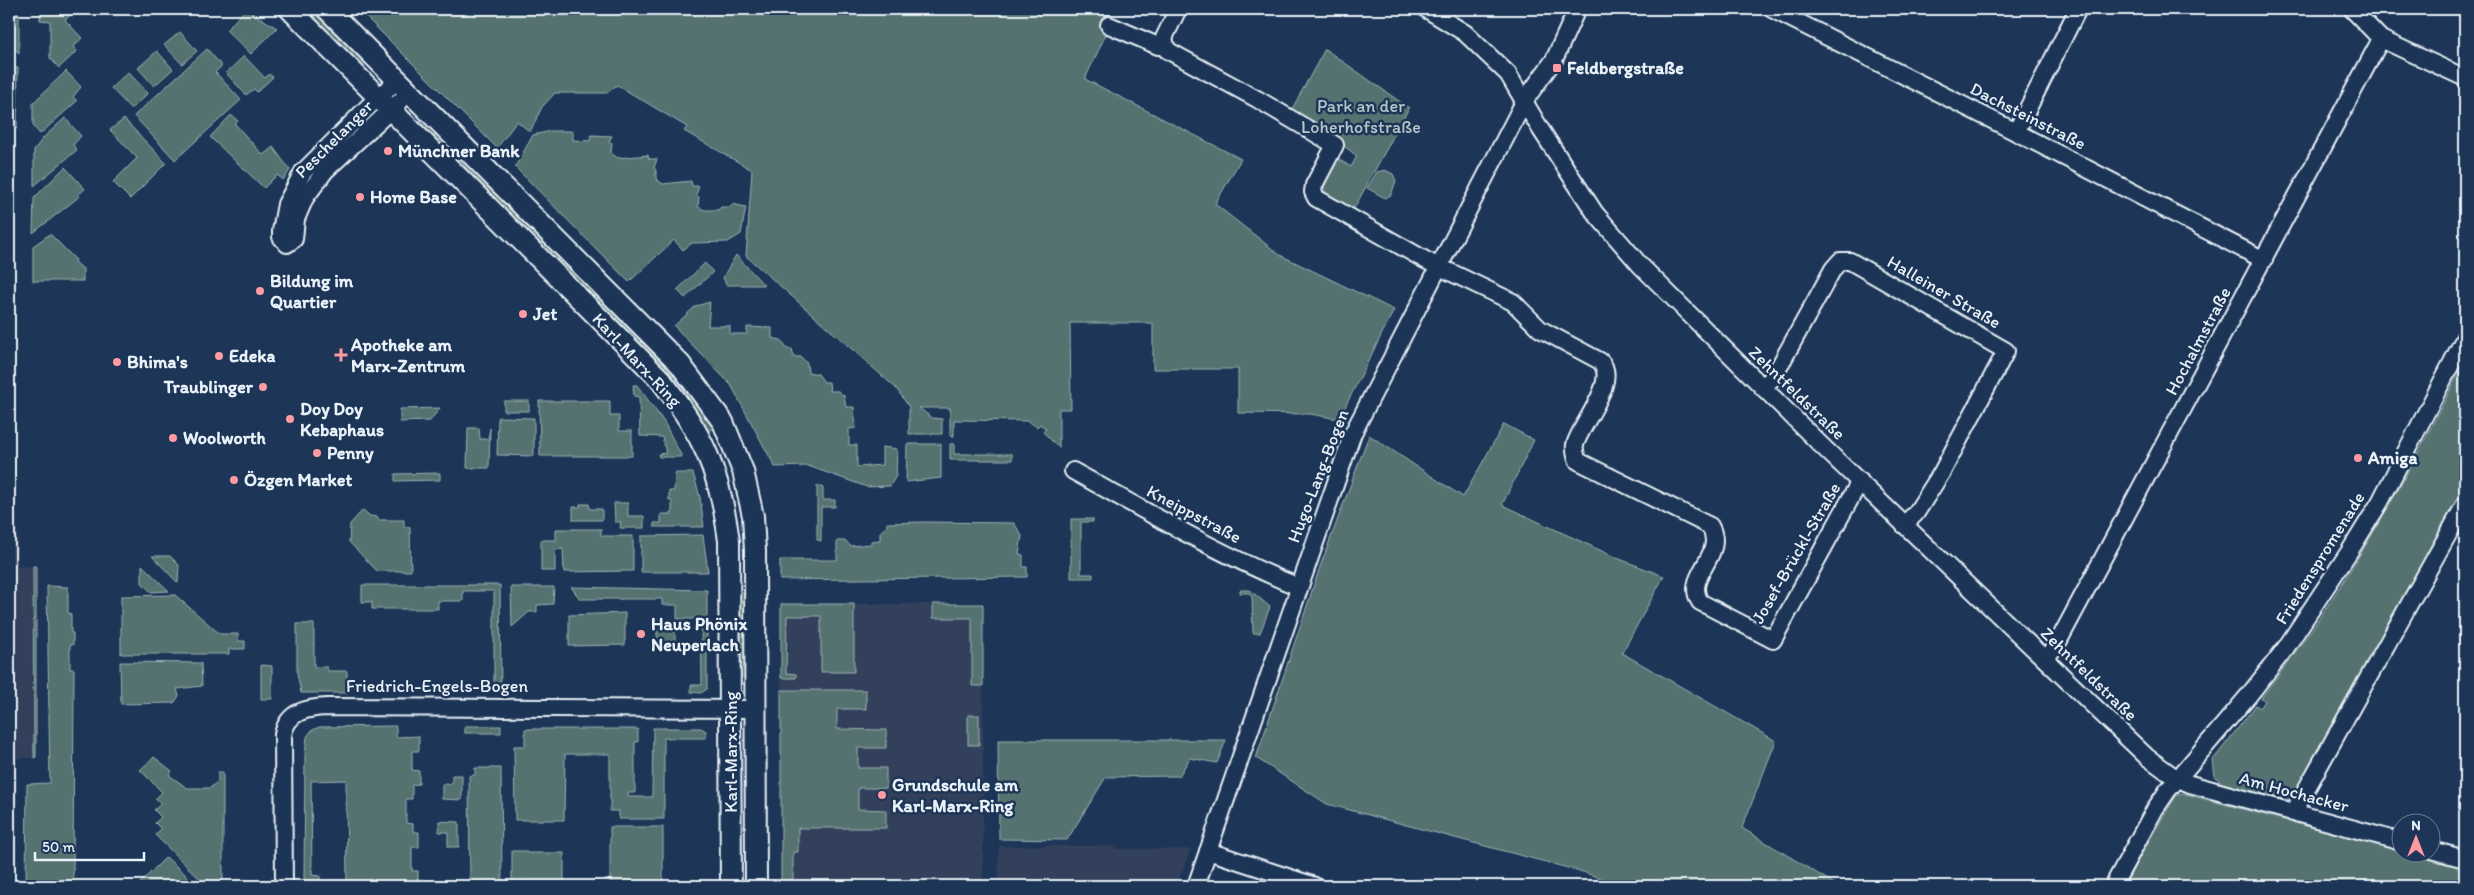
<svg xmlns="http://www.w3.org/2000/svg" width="2474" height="895" viewBox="0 0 2474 895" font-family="Itim,sans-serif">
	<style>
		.built { fill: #30415c }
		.green { fill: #55726f; stroke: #9eb2b4 }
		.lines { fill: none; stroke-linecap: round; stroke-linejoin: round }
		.minor-casing { stroke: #e8f1f8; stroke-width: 20 }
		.major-casing { stroke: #e8f1f8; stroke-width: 24 }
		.minor { stroke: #1d3557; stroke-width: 16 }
		.major { stroke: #1d3557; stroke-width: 20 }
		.poi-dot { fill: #ff9aa2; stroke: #1d3557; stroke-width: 2 }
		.labels { text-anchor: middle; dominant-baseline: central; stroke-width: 5; stroke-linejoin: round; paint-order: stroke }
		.poi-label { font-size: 18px; font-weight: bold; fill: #e8f1f8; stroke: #1d3557; text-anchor: start }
		.park-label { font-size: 18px; fill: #b5c5c8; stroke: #1d3557 }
		.street-label { font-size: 18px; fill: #e8f1f8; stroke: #1d3557 }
	</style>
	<rect width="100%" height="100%" fill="#1d3557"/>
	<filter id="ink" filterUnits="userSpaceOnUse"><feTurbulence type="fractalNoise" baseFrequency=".02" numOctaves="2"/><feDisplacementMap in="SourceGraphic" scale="10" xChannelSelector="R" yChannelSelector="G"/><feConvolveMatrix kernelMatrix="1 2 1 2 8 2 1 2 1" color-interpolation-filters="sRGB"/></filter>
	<g filter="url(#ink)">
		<g class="built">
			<polygon points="9,458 16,458 18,567 33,566 34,758 17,758 16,875 9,875"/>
			<rect x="781" y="604" width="202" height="282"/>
			<polygon points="999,846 1114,846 1116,849 1191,849 1176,886 998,886"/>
		</g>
		<g class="green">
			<polygon points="40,9 77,9 65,20 82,38 73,47 77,51 59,68 50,58 50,21 40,20"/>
			<polygon points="246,9 277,28 251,54 226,30"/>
			<polygon points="300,9 316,9 367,60 361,67"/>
			<polygon points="358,9 1108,9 1108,30 1085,79 1241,159 1215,204 1280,255 1394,310 1339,419 1310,414 1238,413 1238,369 1153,369 1153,323 1070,323 1071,409 1059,409 1059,448 1043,432 1046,429 1040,424 1037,427 1028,421 954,420 954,436 950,436 950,408 919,408 932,418 942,419 942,434 909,434 909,407 896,388 746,256 752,170 684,131 687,127 617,85 607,93 555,93 542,107 530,132 517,121 497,148"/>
			<polygon points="9,13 19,13 19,53 9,44"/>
			<polygon points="180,32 197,51 182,64 164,45"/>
			<polygon points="207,49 222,66 215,72 241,100 175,160 134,116"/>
			<path d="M1325,49L1409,108L1352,212C1317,192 1319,194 1335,157L1351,167L1357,156L1317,125L1292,109Z"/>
			<polygon points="157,51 173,69 154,86 138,68"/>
			<polygon points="244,56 265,78 269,74 273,77 257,92 254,89 246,95 226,73"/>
			<polygon points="9,68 18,68 17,129 9,123"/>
			<polygon points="66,71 81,87 73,97 77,101 40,134 33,126 33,103"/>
			<polygon points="128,72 148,93 131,109 111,88"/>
			<polygon points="231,115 238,121 235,124 263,155 273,147 290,170 283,180 277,175 264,188 210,137"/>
			<polygon points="65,118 81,136 73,145 77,150 34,186 34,150 43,138"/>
			<polygon points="124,119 166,163 130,199 113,182 137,158 110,130"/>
			<polygon points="420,121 485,186 504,199 678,374 716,428 706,431 417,124"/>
			<polygon points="551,131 573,131 573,140 590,141 591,135 612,136 609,141 612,143 611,153 618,158 648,155 649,159 657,159 654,168 656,170 656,179 663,184 691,181 692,186 699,186 696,195 699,197 698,207 705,210 718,210 721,207 730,207 732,204 746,207 741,234 728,242 692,243 683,250 674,240 629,282 515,167 533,135"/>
			<polygon points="65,167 85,189 78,195 80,196 33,233 34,198"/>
			<polygon points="1385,170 1393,174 1396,181 1391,195 1385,198 1367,188 1377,172"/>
			<polygon points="50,234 76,260 75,262 83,269 83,281 33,281 33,246"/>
			<polygon points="736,255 764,285 726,285 723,277"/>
			<polygon points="705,263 713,272 685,298 677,290"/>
			<polygon points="710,302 708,326 730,326 730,334 747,334 747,327 772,328 772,338 781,340 787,349 792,349 794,357 801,357 807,363 808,372 818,374 824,382 829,382 830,391 838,391 844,396 846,407 854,407 856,428 849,429 849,445 857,445 857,467 882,465 882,447 897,449 896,476 890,486 867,487 808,466 775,467 731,385 674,326 696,306"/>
			<path d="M2465,360V491L2292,801L2222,784L2215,776L2213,760L2256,705L2260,708L2265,701L2261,698C2343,594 2407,479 2465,360Z"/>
			<polygon points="633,385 637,385 664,422 682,457 659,457 658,454 666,453 662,437 640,436 639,397 634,396"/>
			<rect x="504" y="401" width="25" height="10"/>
			<polygon points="539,401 610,401 610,416 619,416 619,431 632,431 632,456 540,456"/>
			<polygon points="440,408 430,421 400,422 400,409"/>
			<polygon points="498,417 534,418 534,456 497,455"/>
			<polygon points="1504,424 1534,440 1502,505 1617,558 1664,576 1622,653 1776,741 1742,828 1838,886 1622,886 1583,872 1327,804 1256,758 1321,564 1369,435 1463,497"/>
			<polygon points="468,428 479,428 480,439 488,439 490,428 489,468 467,468"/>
			<polygon points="907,444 941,444 941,478 906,482"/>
			<polygon points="950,444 954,444 954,454 1012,454 1012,460 950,460"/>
			<polygon points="440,473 440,480 395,481 395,474"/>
			<polygon points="675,473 693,473 700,497 704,527 654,527 654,523 661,523 661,514 672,514 672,501 669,500 669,491 674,491"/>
			<polygon points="817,485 823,488 823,500 835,500 835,507 821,507 821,541 817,540"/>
			<polygon points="614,503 628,503 628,516 644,516 644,528 620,528 621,522 615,522"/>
			<polygon points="580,504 589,504 590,509 602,509 602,520 573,520 573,507 580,507"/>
			<polygon points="363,510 370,516 378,517 378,520 404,520 404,527 410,527 411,571 377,571 349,542 350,524"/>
			<polygon points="1071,519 1093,519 1093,522 1081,522 1081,574 1093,574 1093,578 1071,578"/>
			<polygon points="924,522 1014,523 1022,536 1019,554 1023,555 1023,567 1027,567 1027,577 780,580 780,560 837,560 837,541 846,541 850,546 871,544 871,541 880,540 880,532 887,526 887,523"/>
			<polygon points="556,529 601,529 601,536 633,536 633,571 564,572 563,549 555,550 555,571 541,571 541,540 556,540"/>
			<polygon points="703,535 708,572 641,572 641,536"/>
			<polygon points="152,556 170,556 179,565 178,583"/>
			<polygon points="142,565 169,591 151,592 142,583"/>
			<polygon points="33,566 36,566 36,757 34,758"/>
			<polygon points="362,585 500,585 501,692 494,692 494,591 463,591 463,601 438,601 438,609 372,609 372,602 362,602"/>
			<polygon points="47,586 68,587 68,613 71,614 71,633 73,633 73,645 70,645 70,669 74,669 73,886 26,886 27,784 50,783"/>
			<polygon points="511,587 554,587 553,604 537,605 537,612 529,612 512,627"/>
			<polygon points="571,587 707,590 707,689 701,693 691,692 691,685 702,685 701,619 677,619 677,605 662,605 662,599 580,599"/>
			<polygon points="1240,590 1250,590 1270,607 1260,633 1253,633 1252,597 1249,593 1240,593"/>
			<rect x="737" y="592" width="10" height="85"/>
			<polygon points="175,595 220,634 238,634 238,641 245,641 245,649 229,649 229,654 121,654 121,596"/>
			<polygon points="781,604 854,604 854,672 821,672 821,616 787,616 786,673 796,674 796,678 781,678"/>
			<polygon points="933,604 983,604 983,686 972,686 972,618 933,618"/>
			<polygon points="625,613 625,645 569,646 569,615"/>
			<rect x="657" y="623" width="18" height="25"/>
			<polygon points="297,624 314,624 314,667 327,667 328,671 347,671 347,693 301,693 297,673"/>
			<polygon points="120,662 201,663 202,686 177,689 179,696 174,703 121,704"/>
			<polygon points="261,665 272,666 272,699 261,699"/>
			<polygon points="781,690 866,690 866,709 837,709 837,729 886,730 886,748 858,748 858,768 886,768 886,788 858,788 858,809 886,810 886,828 798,828 798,852 793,852 793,880 781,880"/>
			<rect x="968" y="715" width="11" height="30"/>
			<polygon points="396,726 396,737 419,736 419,751 412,751 412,770 419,771 419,784 412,785 412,799 406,799 406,823 413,824 413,832 419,832 419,847 412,847 412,871 418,871 418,880 425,880 425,886 347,886 346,780 311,781 312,875 320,876 320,880 304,881 305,755 307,737 311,731 319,727"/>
			<rect x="465" y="726" width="36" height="7"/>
			<polygon points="653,728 701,728 706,731 706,738 664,738 664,819 619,819 619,811 610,811 610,754 565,754 564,820 515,820 514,746 525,746 525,729 638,729 638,742 635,742 635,793 628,793 628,797 652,797"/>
			<polygon points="998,740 1226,740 1217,763 1190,758 1179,776 1106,777 1067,840 999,839"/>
			<polygon points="154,757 172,771 169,775 187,788 210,788 218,781 218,772 223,772 223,886 207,886 155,835 161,829 155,823 161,817 154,810 161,804 155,799 162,792 140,770"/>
			<polygon points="475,768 501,768 502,886 470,886 469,776 475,775"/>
			<polygon points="452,775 462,775 462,800 442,799 442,784 452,784"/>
			<polygon points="2182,793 2465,868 2465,886 2124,886 2148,842 2176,796"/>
			<polygon points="439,821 459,822 459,847 448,847 448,832 439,832"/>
			<rect x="610" y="827" width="53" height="59"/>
			<polygon points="512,851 526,851 526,853 564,853 564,886 522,886 522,882 512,882"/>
			<polygon points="166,857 198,886 140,886 140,883"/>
		</g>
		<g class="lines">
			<defs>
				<g id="minor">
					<path d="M1178,9L1164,38L1167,50L1257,99L1335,145L1314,185L1313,192L1316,198L1427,261L1513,302L1540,329L1600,361C1620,380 1581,423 1575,445C1574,451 1576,456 1578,461L1710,526C1727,556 1683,575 1700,602L1773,640L1860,481"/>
					<polyline points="1426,9 1465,33 1508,74 1541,130 1595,213 1640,265 1820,444 2147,757 2176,778 2190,784 2402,842"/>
					<polyline points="1772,9 2016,132 2264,260"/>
					<polyline points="2352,9 2381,39 2465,78"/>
					<polyline points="1109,25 1158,46 1165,45"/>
					<polyline points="399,79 369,106 303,172 286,204 281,231 281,237 287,244 294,239 296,219 305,198 325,171 411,91"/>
					<polyline points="2016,132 2078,9"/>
					<polyline points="1763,388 1774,376 1833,269 1840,261 1850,261 2006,351 1942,472 1916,513 1904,525"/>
					<path d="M1073,471C1148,512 1220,555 1299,587"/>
					<polyline points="2045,659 2057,644 2381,39"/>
					<polyline points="2293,813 2465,504"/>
					<polyline points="2432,850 2465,859"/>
					<polyline points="1208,851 1315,886"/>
					<path d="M284,886L283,734C288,711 307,708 327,707L756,709"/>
					<polyline points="1196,886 1353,433 1525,100 1554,60 1577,9"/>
					<polyline points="2113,886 2155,809 2168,790 2249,695 2285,649 2351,549 2380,502 2465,337"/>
				</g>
				<g id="major">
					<path d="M290,9L660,379C703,434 720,471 729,541L731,886"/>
					<polyline points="327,9 680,364 723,422 743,471 753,516 755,551 756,886"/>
				</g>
			</defs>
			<use href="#minor" class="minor-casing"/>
			<use href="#major" class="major-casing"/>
			<use href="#minor" class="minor"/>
			<use href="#major" class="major"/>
		</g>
	</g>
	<g class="poi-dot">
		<rect x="1552" y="63" width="10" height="10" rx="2.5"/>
		<circle cx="388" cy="151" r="5"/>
		<circle cx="360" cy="197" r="5"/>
		<circle cx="260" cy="291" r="5"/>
		<circle cx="523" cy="314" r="5"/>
		<path d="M338.5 347.5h5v5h5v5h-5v5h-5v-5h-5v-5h5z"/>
		<circle cx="219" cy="356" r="5"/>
		<circle cx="117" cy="362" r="5"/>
		<circle cx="263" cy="387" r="5"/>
		<circle cx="290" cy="419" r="5"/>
		<circle cx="173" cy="438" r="5"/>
		<circle cx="317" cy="453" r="5"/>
		<circle cx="2358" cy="458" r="5"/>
		<circle cx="234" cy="480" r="5"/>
		<circle cx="641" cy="634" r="5"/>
		<circle cx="882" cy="795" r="5"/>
	</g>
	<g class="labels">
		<g class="poi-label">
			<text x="1567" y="68">Feldbergstraße</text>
			<text x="398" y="151">Münchner Bank</text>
			<text x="370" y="197">Home Base</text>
			<text x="270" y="281">Bildung im<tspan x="270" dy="21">Quartier</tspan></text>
			<text x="533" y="314">Jet</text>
			<text x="351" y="345">Apotheke am<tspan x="351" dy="21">Marx-Zentrum</tspan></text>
			<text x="229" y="356">Edeka</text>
			<text x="127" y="362">Bhima's</text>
			<text x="253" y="387" text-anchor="end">Traublinger</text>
			<text x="300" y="409">Doy Doy<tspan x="300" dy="21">Kebaphaus</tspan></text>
			<text x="183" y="438">Woolworth</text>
			<text x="327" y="453">Penny</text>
			<text x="2368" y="458">Amiga</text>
			<text x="244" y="480">Özgen Market</text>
			<text x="651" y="624">Haus Phönix<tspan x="651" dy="21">Neuperlach</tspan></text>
			<text x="892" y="785">Grundschule am<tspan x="892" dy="21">Karl-Marx-Ring</tspan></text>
		</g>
		<g class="park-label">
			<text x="1361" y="106">Park an der<tspan x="1361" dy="21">Loherhofstraße</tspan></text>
		</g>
		<g class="street-label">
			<text transform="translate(2028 116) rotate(27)">Dachsteinstraße</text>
			<text transform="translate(334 139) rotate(-45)">Peschelanger</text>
			<text transform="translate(1944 292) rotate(30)">Halleiner Straße</text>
			<text transform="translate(2198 341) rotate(-62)">Hochalmstraße</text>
			<text transform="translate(637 360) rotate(47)">Karl-Marx-Ring</text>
			<text transform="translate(1797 393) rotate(44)">Zehntfeldstraße</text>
			<text transform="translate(1318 476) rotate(-69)">Hugo-Lang-Bogen</text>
			<text transform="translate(1194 514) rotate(28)">Kneippstraße</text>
			<text transform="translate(1796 553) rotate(-60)">Josef-Brückl-Straße</text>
			<text transform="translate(2320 558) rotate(-58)">Friedenspromenade</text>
			<text transform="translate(2089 674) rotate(44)">Zehntfeldstraße</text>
			<text x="437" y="686">Friedrich-Engels-Bogen</text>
			<text transform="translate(731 752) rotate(-90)">Karl-Marx-Ring</text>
			<text transform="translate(2294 792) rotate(15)">Am Hochacker</text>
		</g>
	</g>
	<rect width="2474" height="895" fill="none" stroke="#1d3557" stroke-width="30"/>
	<rect x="15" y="15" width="2444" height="865" fill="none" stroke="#e8f1f8" stroke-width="2" filter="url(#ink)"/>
	<g transform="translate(2416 838)"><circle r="24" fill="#1d3557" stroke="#6e8097"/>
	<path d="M0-4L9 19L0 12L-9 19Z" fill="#ff9aa2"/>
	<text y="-8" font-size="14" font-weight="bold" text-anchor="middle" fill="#e8f1f8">N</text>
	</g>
	<path d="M35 852v8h109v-8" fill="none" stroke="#e8f1f8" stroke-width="2.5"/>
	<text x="42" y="852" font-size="15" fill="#e8f1f8" stroke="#1d3557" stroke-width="4" paint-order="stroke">50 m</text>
</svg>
